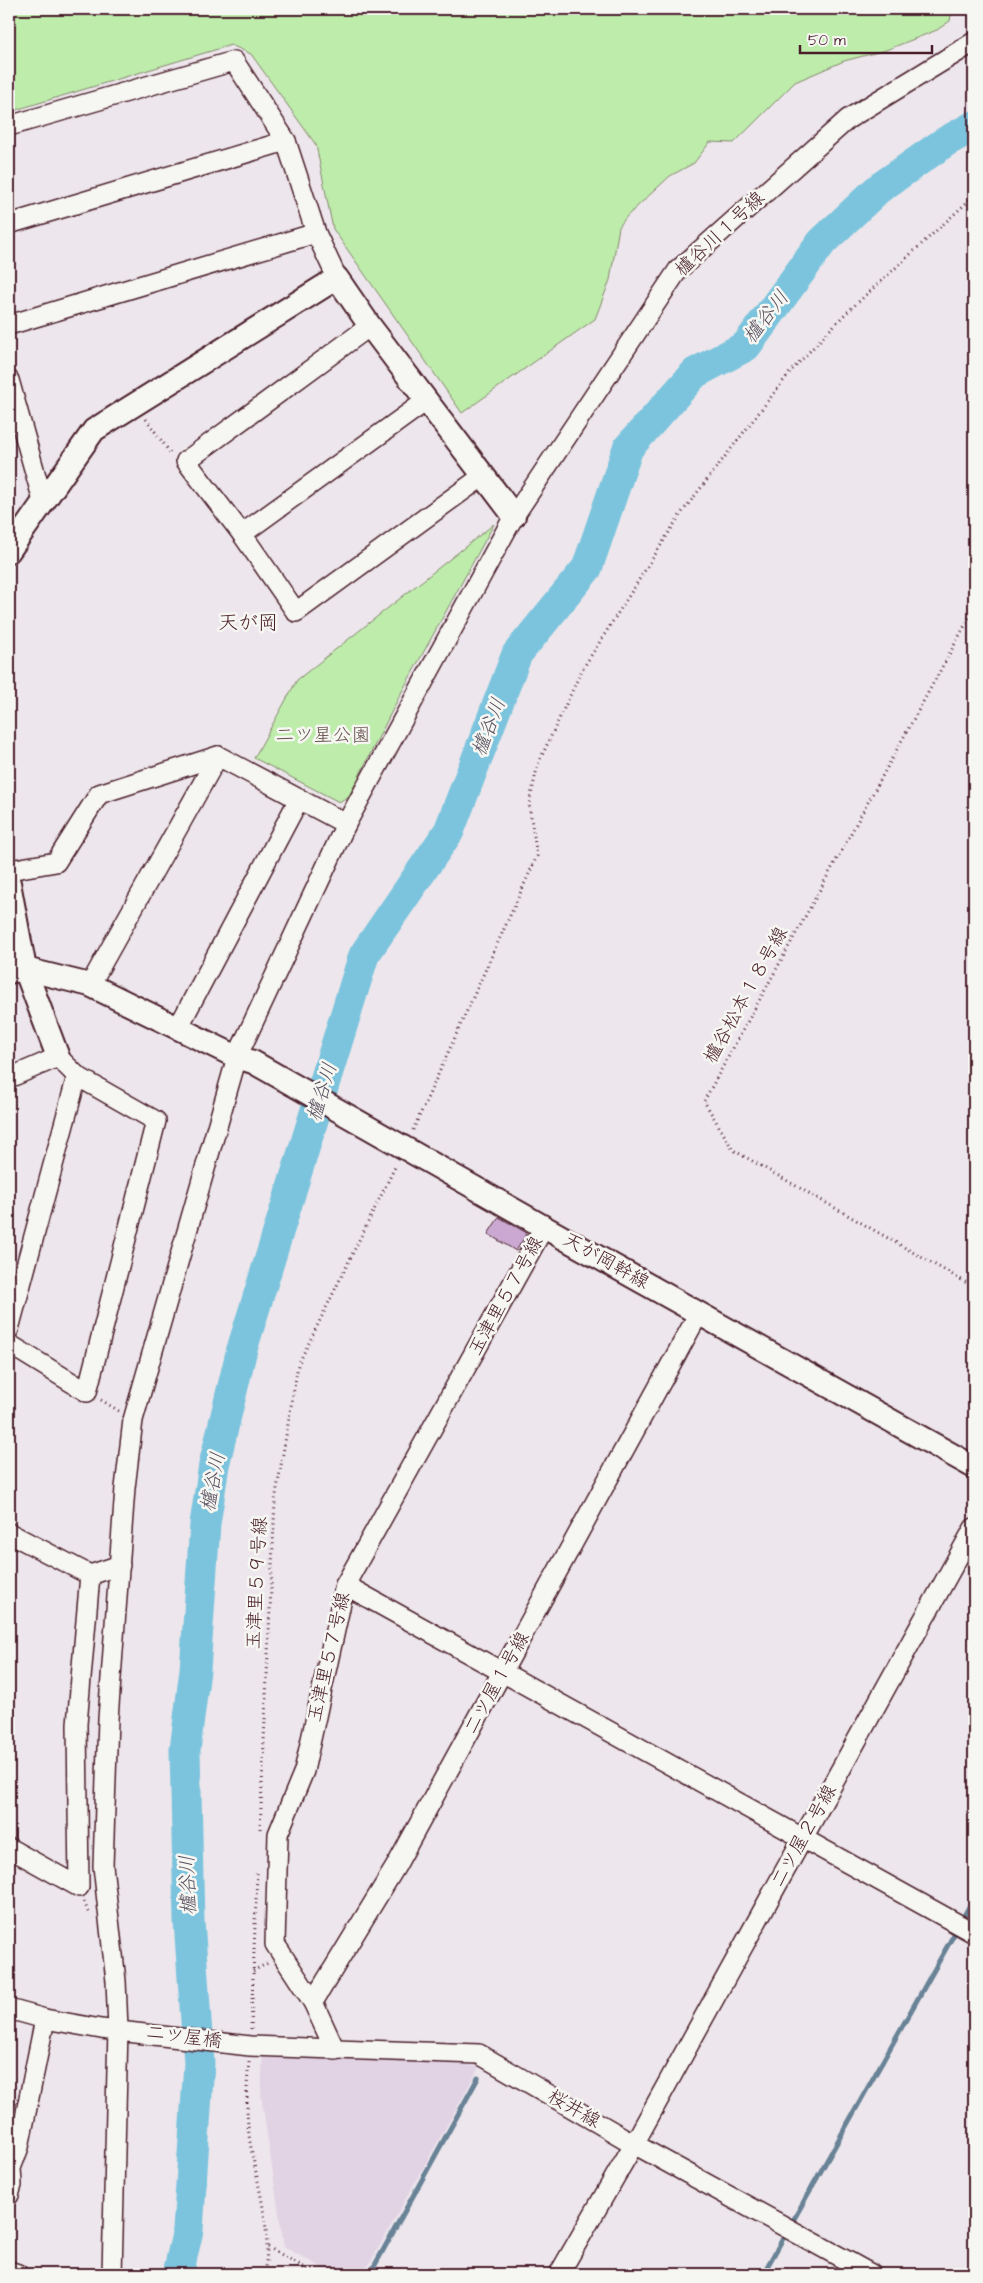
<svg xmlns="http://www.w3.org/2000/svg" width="983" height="2283" viewBox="0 0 983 2283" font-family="'Architects Daughter','Klee One',sans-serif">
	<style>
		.built { fill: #e2d3e4 }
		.green { fill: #bdecab; stroke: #84866b }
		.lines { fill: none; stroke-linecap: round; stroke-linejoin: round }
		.stream { stroke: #688296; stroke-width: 5 }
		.river { stroke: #7cc4dd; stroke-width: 31 }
		.building { fill: #caa8d2; stroke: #4a1f2b }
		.minor-casing { stroke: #4a1f2b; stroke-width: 22 }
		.tertiary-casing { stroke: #4a1f2b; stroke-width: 26 }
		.path { stroke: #4a1f2b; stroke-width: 3; stroke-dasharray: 1 4; stroke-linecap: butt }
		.minor { stroke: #f6f6f2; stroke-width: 19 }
		.tertiary { stroke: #f6f6f2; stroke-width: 22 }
		.labels { text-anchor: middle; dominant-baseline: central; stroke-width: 5; stroke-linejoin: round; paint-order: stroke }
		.street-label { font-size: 19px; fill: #4a1f2b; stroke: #f6f6f2 }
		.park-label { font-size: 19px; fill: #67524b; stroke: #f6f6f2 }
		.water-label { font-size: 20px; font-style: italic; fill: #595160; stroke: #f6f6f2 }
		.neighbourhood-label { font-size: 20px; fill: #4a1f2b; stroke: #f6f6f2 }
	</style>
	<rect width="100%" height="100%" fill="#ede6ec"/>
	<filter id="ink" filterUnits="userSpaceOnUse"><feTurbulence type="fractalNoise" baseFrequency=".02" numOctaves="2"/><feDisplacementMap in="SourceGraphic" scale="10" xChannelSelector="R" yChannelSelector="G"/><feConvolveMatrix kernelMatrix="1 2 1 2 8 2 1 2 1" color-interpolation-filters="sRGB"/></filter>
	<g filter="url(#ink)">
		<polygon class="built" points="263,2051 480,2066 364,2274 333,2274 284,2247 261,2095"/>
		<g class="green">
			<polygon points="9,9 952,9 950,21 937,30 886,50 844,61 795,82 734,143 710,142 694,163 670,176 627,216 619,227 610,280 595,319 462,413 333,229 316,145 251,54 231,45 9,112"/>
			<polygon points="494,524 400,695 349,796 339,802 254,758 297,680"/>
		</g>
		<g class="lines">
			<g class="stream">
				<polyline points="961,1921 974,1898"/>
				<polyline points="370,2274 478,2078"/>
				<polyline points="763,2274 957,1929"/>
			</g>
			<polyline class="river" points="178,2274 188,2230 199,2063 189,1921 185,1750 195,1670 205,1524 214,1465 242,1349 364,955 449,831 517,654 587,568 628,448 695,373 746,346 822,242 878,189 945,142 974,126"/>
		</g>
		<polygon class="building" points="499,1217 527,1233 516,1251 488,1234"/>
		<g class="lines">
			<defs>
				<g id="minor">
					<polyline points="9,126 234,61 286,141 316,233 337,278"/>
					<polyline points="9,224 286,141"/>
					<polyline points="9,325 316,233"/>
					<polyline points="370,326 186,461 242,534 296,612 483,476"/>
					<polyline points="9,380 43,501"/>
					<polyline points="242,534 426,401"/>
					<polyline points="9,870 56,862 99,794 218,756"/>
					<polyline points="90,985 218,756 346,824"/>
					<polyline points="178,1028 299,799"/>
					<polyline points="9,1078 58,1057 77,1076 156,1121 87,1392 9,1344"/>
					<polyline points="9,1329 77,1076"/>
					<polyline points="9,1533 90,1575 120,1565"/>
					<polyline points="345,1585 974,1933"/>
					<polyline points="9,1848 79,1887 77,1724 90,1575"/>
					<polyline points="313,2002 275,1944 278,1834 304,1771 345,1585 544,1227"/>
					<polyline points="9,2009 45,2019 101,2029 250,2046 479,2054 634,2144 871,2274"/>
					<polyline points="335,2050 313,2002 396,1866 699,1313"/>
					<polyline points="9,2195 12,2185 11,2168 19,2147 45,2019"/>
					<polyline points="9,2271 18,2274"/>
					<polyline points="112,2274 118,2029 116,1981 103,1866 108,1719 125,1488 133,1420 237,1057 346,824 514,516 678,270 848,119 974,42"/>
					<polyline points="559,2274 634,2144 974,1528"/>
				</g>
				<g id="tertiary">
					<polyline points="9,551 94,430 337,278 370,326 514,516"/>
					<polyline points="9,883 25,969 58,1057"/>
					<polyline points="9,972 25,969 90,985 237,1057 253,1062 544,1227 974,1467"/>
				</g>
			</defs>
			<use href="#minor" class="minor-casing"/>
			<use href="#tertiary" class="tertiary-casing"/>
			<g class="path">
				<polyline points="146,419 171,454"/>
				<polyline points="974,609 704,1101 733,1150 974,1287"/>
				<polyline points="413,1130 537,856 529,804 538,764 582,670 680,515 791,371 842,317 974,196"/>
				<polyline points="101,1400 119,1411"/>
				<polyline points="260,1829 275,1501 298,1365 396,1165"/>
				<polyline points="84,1902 89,1914"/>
				<polyline points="253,1971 268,1963"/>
				<polyline points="251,2029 257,1873"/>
				<path d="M249,2062C246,2089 246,2115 250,2142C256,2179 275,2240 263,2274"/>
				<polyline points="268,2247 316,2274"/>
			</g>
			<use href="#minor" class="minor"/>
			<use href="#tertiary" class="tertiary"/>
		</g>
	</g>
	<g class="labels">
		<g class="street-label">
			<text transform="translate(720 234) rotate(-43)">櫨谷川１号線</text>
			<text transform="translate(746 995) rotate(-61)">櫨谷松本１８号線</text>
			<text transform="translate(606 1261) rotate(29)">天が岡幹線</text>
			<text transform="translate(506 1296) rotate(-61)">玉津里５７号線</text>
			<text transform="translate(257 1583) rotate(-87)">玉津里５９号線</text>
			<text transform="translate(329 1657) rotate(-77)">玉津里５７号線</text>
			<text transform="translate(497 1683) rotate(-61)">二ツ屋１号線</text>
			<text transform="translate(804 1836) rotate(-61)">二ツ屋２号線</text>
			<text transform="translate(184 2037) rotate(7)">二ツ屋橋</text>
			<text transform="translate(574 2109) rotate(30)">桜井線</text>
		</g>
		<g class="park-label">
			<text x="323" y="735">二ツ星公園</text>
		</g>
		<g class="water-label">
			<text transform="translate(766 317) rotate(-52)">櫨谷川</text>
			<text transform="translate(489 727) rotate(-69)">櫨谷川</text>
			<text transform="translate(322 1092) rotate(-73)">櫨谷川</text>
			<text transform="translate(213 1482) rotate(-79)">櫨谷川</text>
			<text transform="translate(188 1885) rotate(-92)">櫨谷川</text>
		</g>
		<g class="neighbourhood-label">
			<text x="248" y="623">天が岡</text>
		</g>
	</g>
	<rect width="983" height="2283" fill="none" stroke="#f6f6f2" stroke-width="30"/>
	<rect x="15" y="15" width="953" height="2253" fill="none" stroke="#4a1f2b" stroke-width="2" filter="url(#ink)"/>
	<path d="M800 45v8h132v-8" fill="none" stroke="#4a1f2b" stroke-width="2.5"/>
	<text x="808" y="45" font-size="15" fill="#4a1f2b" stroke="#f6f6f2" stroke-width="4" paint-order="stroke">50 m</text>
</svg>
